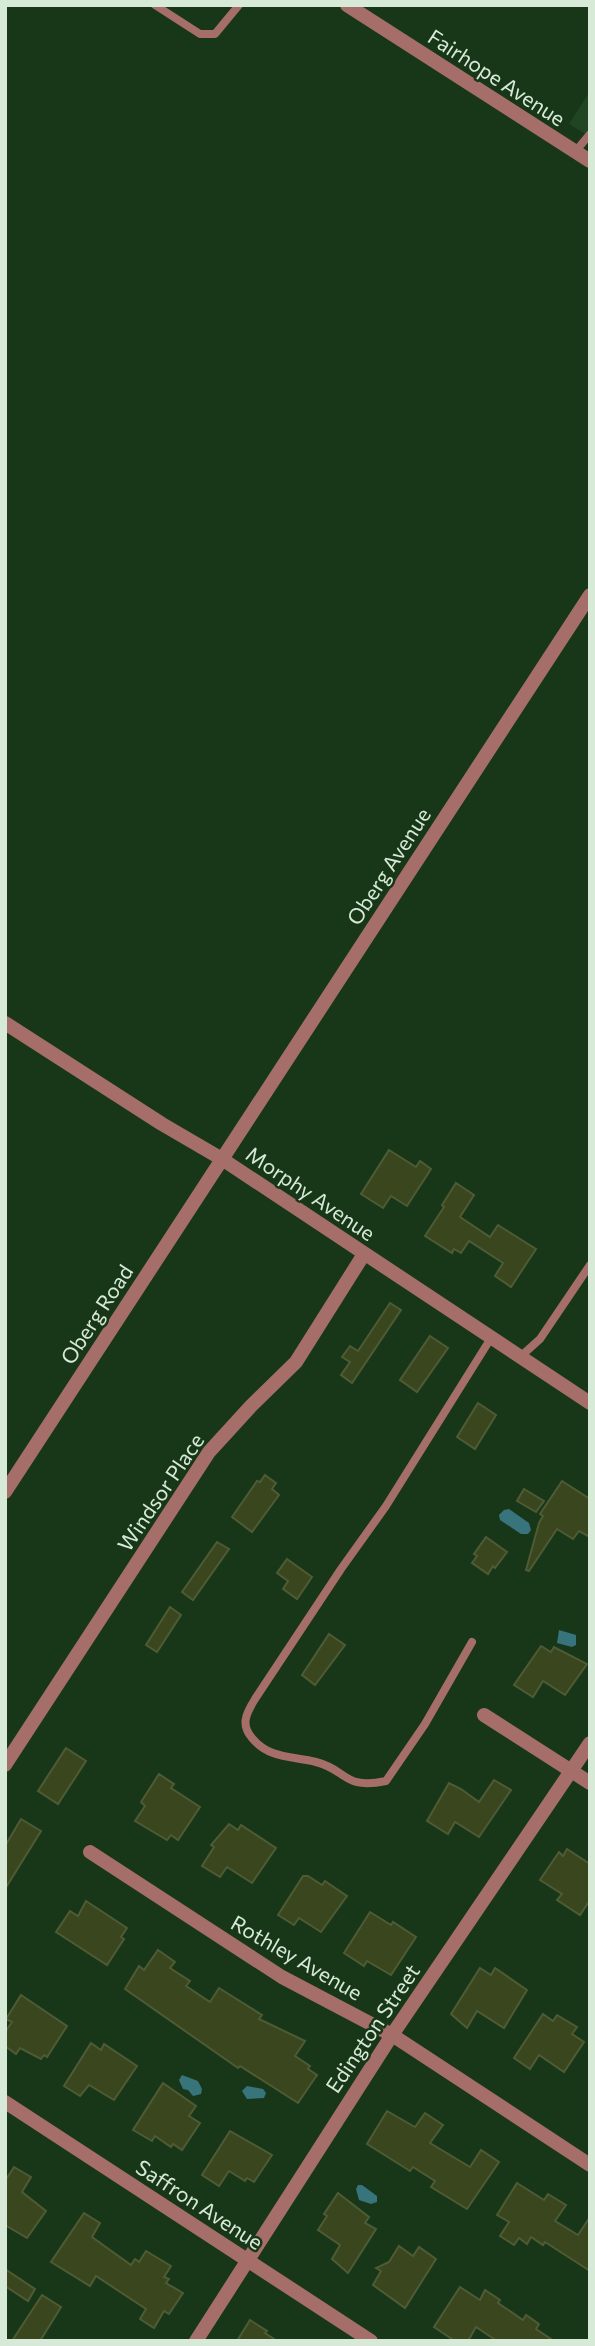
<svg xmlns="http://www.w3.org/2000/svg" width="595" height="2346" viewBox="0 0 595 2346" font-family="Commissioner,sans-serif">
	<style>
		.built { fill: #214523 }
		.water { fill: #37747b }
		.building { fill: #39461e; stroke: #4e5b34; stroke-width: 2 }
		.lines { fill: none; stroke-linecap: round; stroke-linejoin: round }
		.service { stroke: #a56e69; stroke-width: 8 }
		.minor { stroke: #a56e69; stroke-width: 14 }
		.tertiary { stroke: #a56e69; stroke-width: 14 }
		.labels { text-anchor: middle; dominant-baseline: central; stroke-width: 5; stroke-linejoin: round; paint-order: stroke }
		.street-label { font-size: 21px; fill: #d7e9d7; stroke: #183719 }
	</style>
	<rect width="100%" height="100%" fill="#183719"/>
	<polygon class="built" points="590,91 590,137 569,124"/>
	<g class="water">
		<polygon points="509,1509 529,1523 531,1530 528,1534 521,1534 500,1520 499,1515 504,1510"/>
		<polygon points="559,1630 576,1635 576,1645 572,1647 557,1643"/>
		<polygon points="182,2075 198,2081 202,2089 201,2094 193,2096 188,2090 183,2089 179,2080"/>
		<polygon points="247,2086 263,2089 266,2093 264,2098 247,2099 242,2091"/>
		<polygon points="362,2185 377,2196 377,2202 371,2204 359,2200 356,2189 358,2185"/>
	</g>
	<g class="building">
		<polygon points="389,1150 416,1167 420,1161 431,1169 407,1206 391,1196 383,1208 361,1194"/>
		<polygon points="456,1183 474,1195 460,1217 490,1237 498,1225 536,1249 511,1287 495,1276 503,1263 469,1241 461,1253 454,1249 452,1253 425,1236 444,1207 442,1205"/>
		<polygon points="390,1303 401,1310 352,1383 341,1375 350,1362 342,1357 350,1346 358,1351"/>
		<polygon points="430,1336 448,1348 417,1392 400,1380"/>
		<polygon points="478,1403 496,1415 475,1449 457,1437"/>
		<polygon points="265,1475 276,1483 272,1489 279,1495 252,1532 232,1517 257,1481 260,1482"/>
		<polygon points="562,1481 590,1499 590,1537 579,1531 573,1539 557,1529 529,1571 526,1570 539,1523 543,1516 540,1514"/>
		<polygon points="524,1489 544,1501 536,1512 517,1501"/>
		<polygon points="486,1537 507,1552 495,1568 493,1566 488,1574 472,1563 477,1556 474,1554"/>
		<polygon points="217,1542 229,1549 193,1600 182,1592"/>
		<polygon points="287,1559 312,1577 297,1599 283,1589 288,1581 277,1573"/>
		<polygon points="170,1607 181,1615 157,1652 146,1645"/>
		<polygon points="329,1634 345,1645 315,1685 302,1675"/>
		<polygon points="541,1646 551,1652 554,1647 587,1664 565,1695 543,1681 533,1697 514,1685"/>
		<polygon points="66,1748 86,1761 58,1804 38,1791"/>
		<polygon points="159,1774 174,1784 171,1788 200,1807 178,1840 171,1835 167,1840 135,1821 145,1806 141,1802"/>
		<polygon points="494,1780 511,1790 479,1837 455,1822 448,1834 427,1821 449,1783 461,1789 479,1802"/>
		<polygon points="21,1819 41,1831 5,1889 5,1846"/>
		<polygon points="229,1824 238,1830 241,1825 276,1848 252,1883 227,1867 220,1877 202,1866 214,1847 211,1845"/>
		<polygon points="567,1849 590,1864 590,1900 580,1915 557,1900 562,1894 540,1880 559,1852 563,1856"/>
		<polygon points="303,1876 308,1876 322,1885 325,1881 347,1896 321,1932 299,1918 294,1925 278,1915"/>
		<polygon points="86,1901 127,1928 121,1937 124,1939 107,1965 56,1932 70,1911 78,1916"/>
		<polygon points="370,1912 391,1925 393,1922 416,1937 391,1975 367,1961 364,1966 344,1953"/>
		<polygon points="158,1950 175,1962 170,1968 190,1981 186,1986 210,2002 219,1988 262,2015 259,2019 305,2041 295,2056 310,2066 308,2069 317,2075 298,2103 240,2066 238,2068 125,1989 139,1966 144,1970"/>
		<polygon points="480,1968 491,1975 495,1968 527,1990 504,2028 477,2011 467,2028 451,2014"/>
		<polygon points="21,1995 67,2026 47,2057 44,2055 41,2059 20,2048 16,2054 5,2046 5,2032 12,2022 6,2019"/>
		<polygon points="543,2014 553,2021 557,2015 577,2027 572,2034 584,2042 564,2072 539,2055 530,2069 514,2058"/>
		<polygon points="91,2043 101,2050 104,2044 137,2066 114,2100 89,2085 80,2096 64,2086"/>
		<polygon points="163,2083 196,2106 189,2116 200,2123 182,2150 173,2144 171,2147 155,2136 152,2141 133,2130"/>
		<polygon points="387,2111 415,2127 425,2113 443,2125 430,2143 470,2167 481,2150 499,2162 467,2209 431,2187 435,2181 413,2167 410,2171 367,2144"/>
		<polygon points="230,2131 272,2155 254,2182 247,2178 245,2181 229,2171 219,2186 202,2175"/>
		<polygon points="14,2167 31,2177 22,2192 46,2211 27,2238 5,2225 5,2181"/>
		<polygon points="517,2183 544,2200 548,2194 566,2205 555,2221 578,2235 590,2217 590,2271 545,2242 543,2245 531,2237 527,2244 519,2238 514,2245 500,2236 509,2222 497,2215"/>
		<polygon points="338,2193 369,2217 365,2223 376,2229 348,2273 332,2259 340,2245 318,2230 327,2216 324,2214"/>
		<polygon points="84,2213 100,2223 92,2237 131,2265 135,2259 139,2262 146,2251 171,2266 164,2277 169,2279 166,2283 183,2293 169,2314 164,2311 154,2328 140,2319 146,2309 96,2276 90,2286 51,2262"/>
		<polygon points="399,2246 413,2256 419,2247 436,2259 405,2308 373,2285 381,2271 376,2268 389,2262"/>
		<polygon points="5,2269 35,2289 28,2301 5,2286"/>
		<polygon points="460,2287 480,2300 485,2290 500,2300 498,2303 523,2320 526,2315 539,2324 536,2329 554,2341 497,2341 476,2327 468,2341 455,2341 434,2327"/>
		<polygon points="42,2295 61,2307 40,2341 12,2341"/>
		<polygon points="250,2320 267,2331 265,2333 277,2341 237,2341"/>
	</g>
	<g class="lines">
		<g class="service">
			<polyline points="155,5 200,34 215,34 239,5"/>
			<polyline points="575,152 590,134"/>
			<polyline points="520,1357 540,1339 590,1265"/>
			<path d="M472,1642L425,1724L386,1781C343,1790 348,1770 316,1762C292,1756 269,1759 252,1738C247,1732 244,1726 246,1718C247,1712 252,1704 255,1699L341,1569L386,1506L491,1338"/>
		</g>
		<g class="minor">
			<polyline points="5,1023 162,1124 222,1159 590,1403"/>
			<polyline points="484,1715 590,1783"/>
			<polyline points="5,1765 209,1452 251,1406 296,1362 364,1254"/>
			<polyline points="90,1852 282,1977 392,2035 590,2165"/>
			<polyline points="5,2102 371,2341"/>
			<polyline points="196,2341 392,2035 590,1743"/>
		</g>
		<g class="tertiary">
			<polyline points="347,5 590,161"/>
			<polyline points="5,1492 590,595"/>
		</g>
	</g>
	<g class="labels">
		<g class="street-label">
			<text transform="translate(497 77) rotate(33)">Fairhope Avenue</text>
			<text transform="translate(388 866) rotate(-57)">Oberg Avenue</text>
			<text transform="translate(311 1193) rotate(34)">Morphy Avenue</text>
			<text transform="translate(96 1314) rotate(-57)">Oberg Road</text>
			<text transform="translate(160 1492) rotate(-56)">Windsor Place</text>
			<text transform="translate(297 1957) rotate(30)">Rothley Avenue</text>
			<text transform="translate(372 2028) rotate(-56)">Edington Street</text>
			<text transform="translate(200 2204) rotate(33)">Saffron Avenue</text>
		</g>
	</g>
	<rect width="595" height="2346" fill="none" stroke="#d7e9d7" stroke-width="14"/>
</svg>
